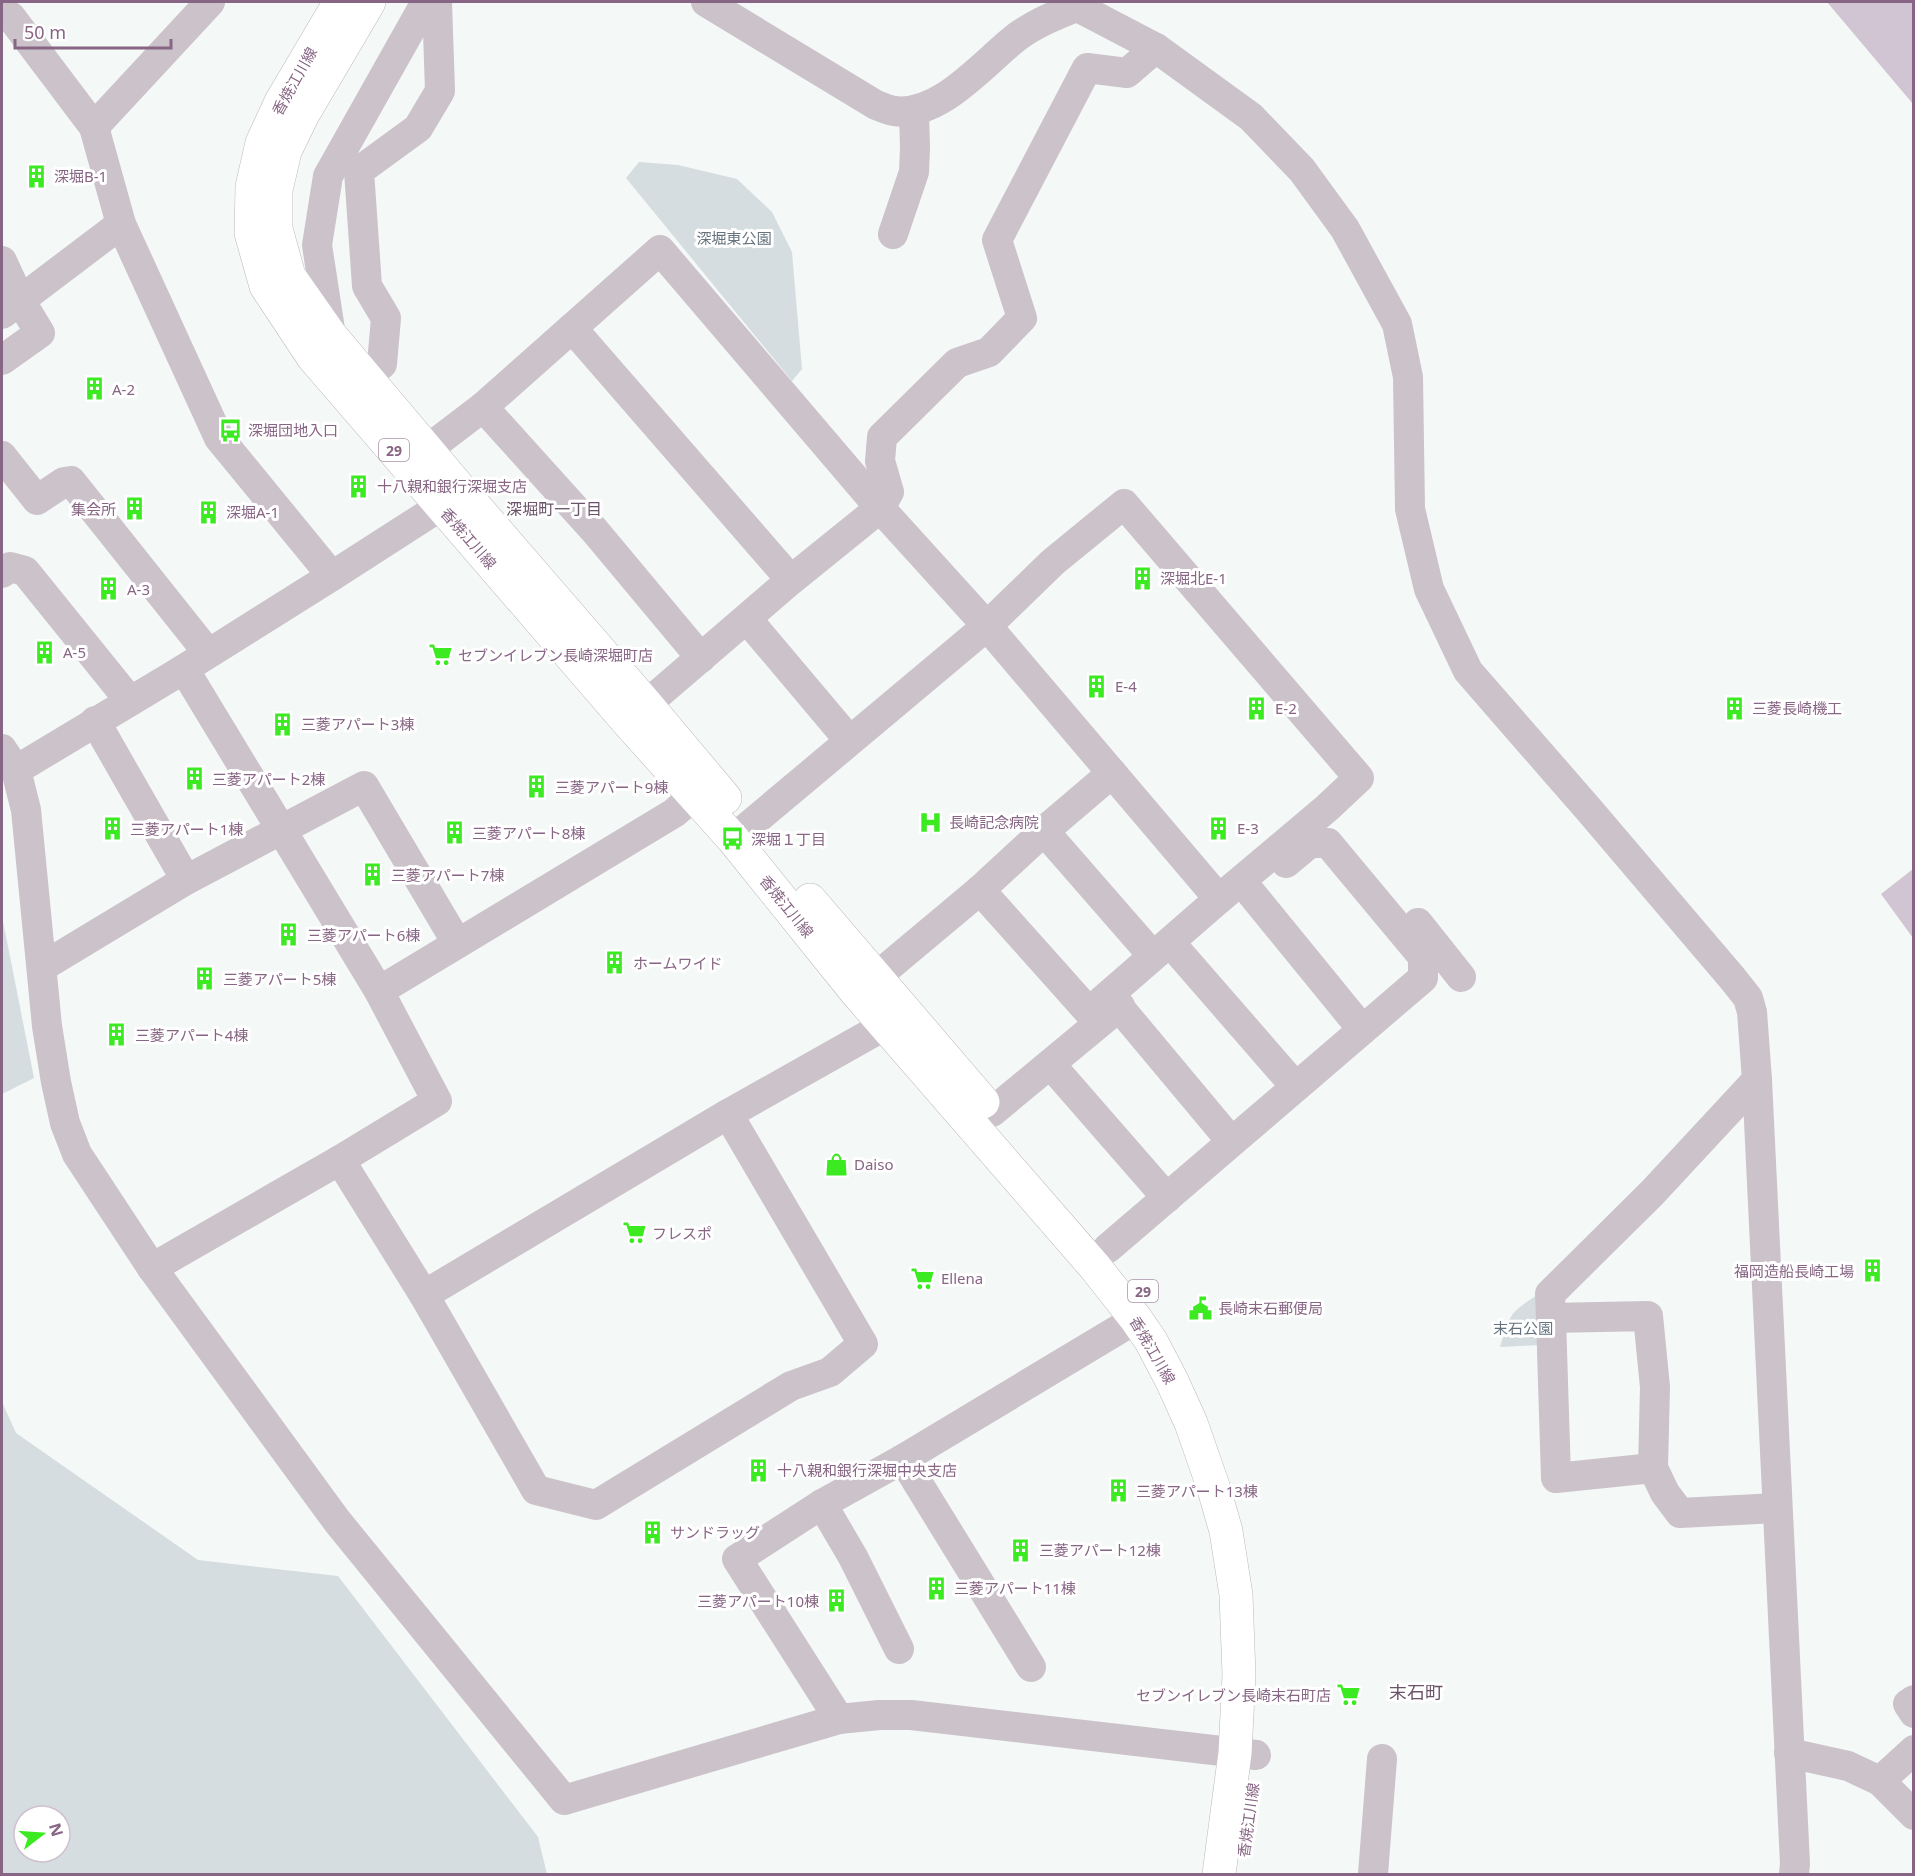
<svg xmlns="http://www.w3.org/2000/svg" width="1915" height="1876" viewBox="0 0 1915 1876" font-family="'Noto Sans','Noto Sans JP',sans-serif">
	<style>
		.green { fill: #d5dde0; fill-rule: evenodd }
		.water { fill: #d2c5d3 }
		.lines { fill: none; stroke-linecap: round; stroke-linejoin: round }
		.major-casing { stroke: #beb6be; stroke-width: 34 }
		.minor { stroke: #cbc2ca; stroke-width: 30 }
		.major { stroke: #fff; stroke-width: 33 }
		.labels { text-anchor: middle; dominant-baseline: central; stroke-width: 6; stroke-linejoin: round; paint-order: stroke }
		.shield { fill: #fff; stroke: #ab93a9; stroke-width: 1.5 }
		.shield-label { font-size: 14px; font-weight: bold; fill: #876584 }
		.street-label { font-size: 15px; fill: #876584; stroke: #fff }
		.poi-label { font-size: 15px; fill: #876584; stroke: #fff; text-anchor: start }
		.park-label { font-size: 15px; fill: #64737e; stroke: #fff }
		.neighbourhood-label { font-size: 16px; fill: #6b546a; stroke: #fff }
		.quarter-label { font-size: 18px; fill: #6b546a; stroke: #fff }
	</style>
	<rect width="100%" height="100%" fill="#f4f8f6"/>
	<g class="green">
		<polygon points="639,162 678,165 737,179 772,212 792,252 802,369 792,381 626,178"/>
		<polygon points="2,916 34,1078 2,1094"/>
		<path d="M1539,1294L1541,1345L1500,1347C1510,1314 1509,1313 1539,1294Z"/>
		<path d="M2,1402L16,1433L198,1560L338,1576L538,1837L547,1874H2ZM24,1816H60V1852H24Z"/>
	</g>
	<g class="water">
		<polygon points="1827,2 1913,2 1913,104"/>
		<polygon points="1913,869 1913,938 1881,894"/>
	</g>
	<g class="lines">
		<defs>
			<g id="major">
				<polyline points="340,2 281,102 262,143 252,187 251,233 266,286 313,357 627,721 733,839 857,993 1095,1267 1136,1319 1151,1341 1172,1381 1191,1423 1213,1486 1226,1531 1236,1595 1239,1675 1235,1753 1219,1874"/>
				<polyline points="369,2 303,114 285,151 276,190 276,229 289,276 331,336 460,489 646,704 725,798"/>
				<polyline points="810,900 983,1102"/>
			</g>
		</defs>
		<use href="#major" class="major-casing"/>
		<g class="minor">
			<path d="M706,2L876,105C882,107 888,110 894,111C941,117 984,62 1018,36C1036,23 1056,15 1076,7"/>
			<polyline points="1068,2 1156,48 1251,117 1302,170 1345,229 1397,324 1408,377 1410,509 1429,589 1468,671 1590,811 1733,979 1748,998 1752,1012 1757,1080 1795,1864 1794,1874"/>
			<polyline points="2,11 11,17 94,127 121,224 219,438 332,576"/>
			<polyline points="94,127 210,2"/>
			<polyline points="893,234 914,172 915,148 914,111"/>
			<polyline points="2,261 20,300 40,333 2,360"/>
			<polyline points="2,314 121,224"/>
			<polyline points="572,328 791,580"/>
			<polyline points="328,339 331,336 317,245 328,176 426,2"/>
			<polyline points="366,377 382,364 386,318 367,286 359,171 418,128 440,91 437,2"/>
			<polyline points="483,407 595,531 701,658"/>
			<polyline points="2,456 37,500 64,482 71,481 208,653"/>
			<polyline points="407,465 483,407 660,250 880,508 987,626 1219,899 1089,1012 980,890"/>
			<polyline points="2,573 10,567 25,571 130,701"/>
			<polyline points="747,619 849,740"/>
			<polyline points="95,721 186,880"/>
			<polyline points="627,721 791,580 880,508 889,492 880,461 882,437 957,363 989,352 1022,318 997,240 1087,68 1127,73 1156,48"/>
			<polyline points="2,749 16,770 26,810 47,1026 56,1082 65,1123 77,1154 152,1268 337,1521 564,1800 839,1719 879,1715 911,1715 1256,1755"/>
			<polyline points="16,770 184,669 332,576 441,506 460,489"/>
			<polyline points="1044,831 1153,956"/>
			<polyline points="733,839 987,626 1053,562 1124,504 1359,778 1327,808 1219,899"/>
			<polyline points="1251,893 1362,1029"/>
			<polyline points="1418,923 1461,977"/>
			<polyline points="1181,955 1295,1086"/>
			<polyline points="42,967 186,880 364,786 457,943"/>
			<polyline points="379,991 674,813 694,796"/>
			<polyline points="857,993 980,890 1044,831 1112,773"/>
			<polyline points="1119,1007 1231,1141"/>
			<polyline points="1051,1065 1167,1198"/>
			<polyline points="992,1112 1120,1006"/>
			<polyline points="340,1160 424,1295 536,1490 596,1505 791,1386 830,1372 863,1344 728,1114 886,1025"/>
			<polyline points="1108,1248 1423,978 1423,957 1328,843 1310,843 1286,863"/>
			<polyline points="152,1268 340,1160 437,1101 379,991 184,669"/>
			<polyline points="424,1295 728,1114"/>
			<polyline points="1551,1318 1550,1294 1652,1193 1757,1080"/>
			<polyline points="903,1459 1031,1667"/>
			<polyline points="1653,1468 1556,1478 1551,1318 1648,1316 1655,1387 1653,1468 1665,1493 1680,1513 1777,1508"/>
			<polyline points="822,1504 853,1557 899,1649"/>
			<polyline points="1914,1700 1908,1704 1914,1713"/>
			<polyline points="839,1719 737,1559 822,1504 903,1459 1136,1319"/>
			<polyline points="1789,1753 1848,1766 1880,1781 1914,1815"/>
			<polyline points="1880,1781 1914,1750"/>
			<polyline points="1373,1874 1382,1759"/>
		</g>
		<use href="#major" class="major"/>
	</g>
	<defs>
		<symbol id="building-bare" viewBox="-9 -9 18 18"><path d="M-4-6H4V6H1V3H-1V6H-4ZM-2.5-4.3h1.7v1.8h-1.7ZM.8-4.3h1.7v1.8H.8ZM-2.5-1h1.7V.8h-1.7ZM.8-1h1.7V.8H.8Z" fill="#3cea22" stroke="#fff" stroke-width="2.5" paint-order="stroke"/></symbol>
		<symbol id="bus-bare" viewBox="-9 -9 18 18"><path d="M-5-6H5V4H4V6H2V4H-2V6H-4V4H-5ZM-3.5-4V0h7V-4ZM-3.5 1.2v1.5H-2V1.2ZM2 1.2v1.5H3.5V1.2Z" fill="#3cea22" stroke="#fff" stroke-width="2.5" paint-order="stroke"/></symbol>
		<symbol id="supermarket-bare" viewBox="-9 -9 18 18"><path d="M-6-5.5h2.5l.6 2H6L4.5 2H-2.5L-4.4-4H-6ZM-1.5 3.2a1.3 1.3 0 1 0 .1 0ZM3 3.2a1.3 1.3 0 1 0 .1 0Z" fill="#3cea22" stroke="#fff" stroke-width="2.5" paint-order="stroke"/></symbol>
		<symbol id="hospital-bare" viewBox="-9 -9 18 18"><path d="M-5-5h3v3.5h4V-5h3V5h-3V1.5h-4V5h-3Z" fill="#3cea22" stroke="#fff" stroke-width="2.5" paint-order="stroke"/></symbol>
		<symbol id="shop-bare" viewBox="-9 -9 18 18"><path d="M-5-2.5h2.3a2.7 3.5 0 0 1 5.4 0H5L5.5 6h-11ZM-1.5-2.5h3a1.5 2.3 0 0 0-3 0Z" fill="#3cea22" stroke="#fff" stroke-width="2.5" paint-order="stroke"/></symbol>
		<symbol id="civic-bare" viewBox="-9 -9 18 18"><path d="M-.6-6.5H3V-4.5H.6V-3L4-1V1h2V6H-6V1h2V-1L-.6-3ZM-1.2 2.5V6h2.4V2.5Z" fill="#3cea22" stroke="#fff" stroke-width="2.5" paint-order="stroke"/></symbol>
	</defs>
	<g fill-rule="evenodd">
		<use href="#building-bare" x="20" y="160" width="33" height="33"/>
		<use href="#building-bare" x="78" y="372" width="33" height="33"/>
		<use href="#bus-bare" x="214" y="414" width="33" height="33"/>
		<use href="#building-bare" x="342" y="470" width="33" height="33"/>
		<use href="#building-bare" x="118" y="492" width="33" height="33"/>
		<use href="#building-bare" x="192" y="496" width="33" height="33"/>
		<use href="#building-bare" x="1126" y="562" width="33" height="33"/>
		<use href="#building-bare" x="92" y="572" width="33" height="33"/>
		<use href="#building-bare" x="28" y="636" width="33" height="33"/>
		<use href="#supermarket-bare" x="424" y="638" width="33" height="33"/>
		<use href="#building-bare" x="1080" y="670" width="33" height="33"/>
		<use href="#building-bare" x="1240" y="692" width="33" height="33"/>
		<use href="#building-bare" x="1718" y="692" width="33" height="33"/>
		<use href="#building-bare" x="266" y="708" width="33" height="33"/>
		<use href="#building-bare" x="178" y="762" width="33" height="33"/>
		<use href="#building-bare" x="520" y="770" width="33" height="33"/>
		<use href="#hospital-bare" x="914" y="806" width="33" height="33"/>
		<use href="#building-bare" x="1202" y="812" width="33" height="33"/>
		<use href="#building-bare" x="96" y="812" width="33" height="33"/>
		<use href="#building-bare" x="438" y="816" width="33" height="33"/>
		<use href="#bus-bare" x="716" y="822" width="33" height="33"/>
		<use href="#building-bare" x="356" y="858" width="33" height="33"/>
		<use href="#building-bare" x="272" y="918" width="33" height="33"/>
		<use href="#building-bare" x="598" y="946" width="33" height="33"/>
		<use href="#building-bare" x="188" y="962" width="33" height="33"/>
		<use href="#building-bare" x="100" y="1018" width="33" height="33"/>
		<use href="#shop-bare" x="820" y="1148" width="33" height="33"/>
		<use href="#supermarket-bare" x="618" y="1216" width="33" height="33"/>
		<use href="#building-bare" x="1856" y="1254" width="33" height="33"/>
		<use href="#supermarket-bare" x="906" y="1262" width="33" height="33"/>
		<use href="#civic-bare" x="1184" y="1292" width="33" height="33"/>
		<use href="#building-bare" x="742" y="1454" width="33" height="33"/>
		<use href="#building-bare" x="1102" y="1474" width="33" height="33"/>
		<use href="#building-bare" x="636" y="1516" width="33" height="33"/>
		<use href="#building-bare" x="1004" y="1534" width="33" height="33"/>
		<use href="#building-bare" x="920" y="1572" width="33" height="33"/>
		<use href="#building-bare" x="820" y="1584" width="33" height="33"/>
		<use href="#supermarket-bare" x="1332" y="1678" width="33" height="33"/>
	</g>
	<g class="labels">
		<g class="shield">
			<rect x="379" y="439" width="30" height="22" rx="4.5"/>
			<rect x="1128" y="1280" width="30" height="22" rx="4.5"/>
		</g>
		<g class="shield-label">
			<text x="394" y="450">29</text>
			<text x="1143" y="1291">29</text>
		</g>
		<g class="street-label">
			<text transform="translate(294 81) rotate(-61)">香焼江川線</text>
			<text transform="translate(469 538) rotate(49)">香焼江川線</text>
			<text transform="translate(787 906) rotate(51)">香焼江川線</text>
			<text transform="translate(1153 1350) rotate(60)">香焼江川線</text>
			<text transform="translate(1248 1820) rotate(-82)">香焼江川線</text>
		</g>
		<g class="poi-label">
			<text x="54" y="176">深堀B-1</text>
			<text x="112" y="389">A-2</text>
			<text x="248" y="430">深堀団地入口</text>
			<text x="377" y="486">十八親和銀行深堀支店</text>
			<text x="116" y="509" text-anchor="end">集会所</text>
			<text x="226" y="512">深堀A-1</text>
			<text x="1160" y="578">深堀北E-1</text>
			<text x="127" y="589">A-3</text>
			<text x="63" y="652">A-5</text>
			<text x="458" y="655">セブンイレブン長崎深堀町店</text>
			<text x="1115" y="686">E-4</text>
			<text x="1275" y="708">E-2</text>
			<text x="1752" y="708">三菱長崎機工</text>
			<text x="301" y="724">三菱アパート3棟</text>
			<text x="212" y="779">三菱アパート2棟</text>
			<text x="555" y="787">三菱アパート9棟</text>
			<text x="949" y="822">長崎記念病院</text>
			<text x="1237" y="828">E-3</text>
			<text x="130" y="829">三菱アパート1棟</text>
			<text x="472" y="833">三菱アパート8棟</text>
			<text x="751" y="839">深堀１丁目</text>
			<text x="391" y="875">三菱アパート7棟</text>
			<text x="307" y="935">三菱アパート6棟</text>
			<text x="633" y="963">ホームワイド</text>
			<text x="223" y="979">三菱アパート5棟</text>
			<text x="135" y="1035">三菱アパート4棟</text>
			<text x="854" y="1164">Daiso</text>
			<text x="652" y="1233">フレスポ</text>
			<text x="1854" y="1271" text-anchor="end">福岡造船長崎工場</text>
			<text x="941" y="1278">Ellena</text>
			<text x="1218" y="1308">長崎末石郵便局</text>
			<text x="777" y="1470">十八親和銀行深堀中央支店</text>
			<text x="1136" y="1491">三菱アパート13棟</text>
			<text x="670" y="1532">サンドラッグ</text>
			<text x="1039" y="1550">三菱アパート12棟</text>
			<text x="954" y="1588">三菱アパート11棟</text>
			<text x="819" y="1601" text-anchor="end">三菱アパート10棟</text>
			<text x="1331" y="1695" text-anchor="end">セブンイレブン長崎末石町店</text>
		</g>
		<g class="park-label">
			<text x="734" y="238">深堀東公園</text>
			<text x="1523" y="1328">末石公園</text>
		</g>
		<g class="neighbourhood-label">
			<text x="554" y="509">深堀町一丁目</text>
		</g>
		<g class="quarter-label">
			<text x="1416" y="1692">末石町</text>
		</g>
	</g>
	<rect width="1915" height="1876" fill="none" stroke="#876584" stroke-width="6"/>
	<g transform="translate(42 1834) rotate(73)"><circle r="28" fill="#ffffff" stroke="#cfc1ce" stroke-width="1.5"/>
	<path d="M0-4.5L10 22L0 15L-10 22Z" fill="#3cea22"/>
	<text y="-9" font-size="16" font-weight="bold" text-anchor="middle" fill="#876584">N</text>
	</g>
	<path d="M15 39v9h156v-9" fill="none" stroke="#876584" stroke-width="3"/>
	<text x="24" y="39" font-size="18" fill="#876584" stroke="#ffffff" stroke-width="4.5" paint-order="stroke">50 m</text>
</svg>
